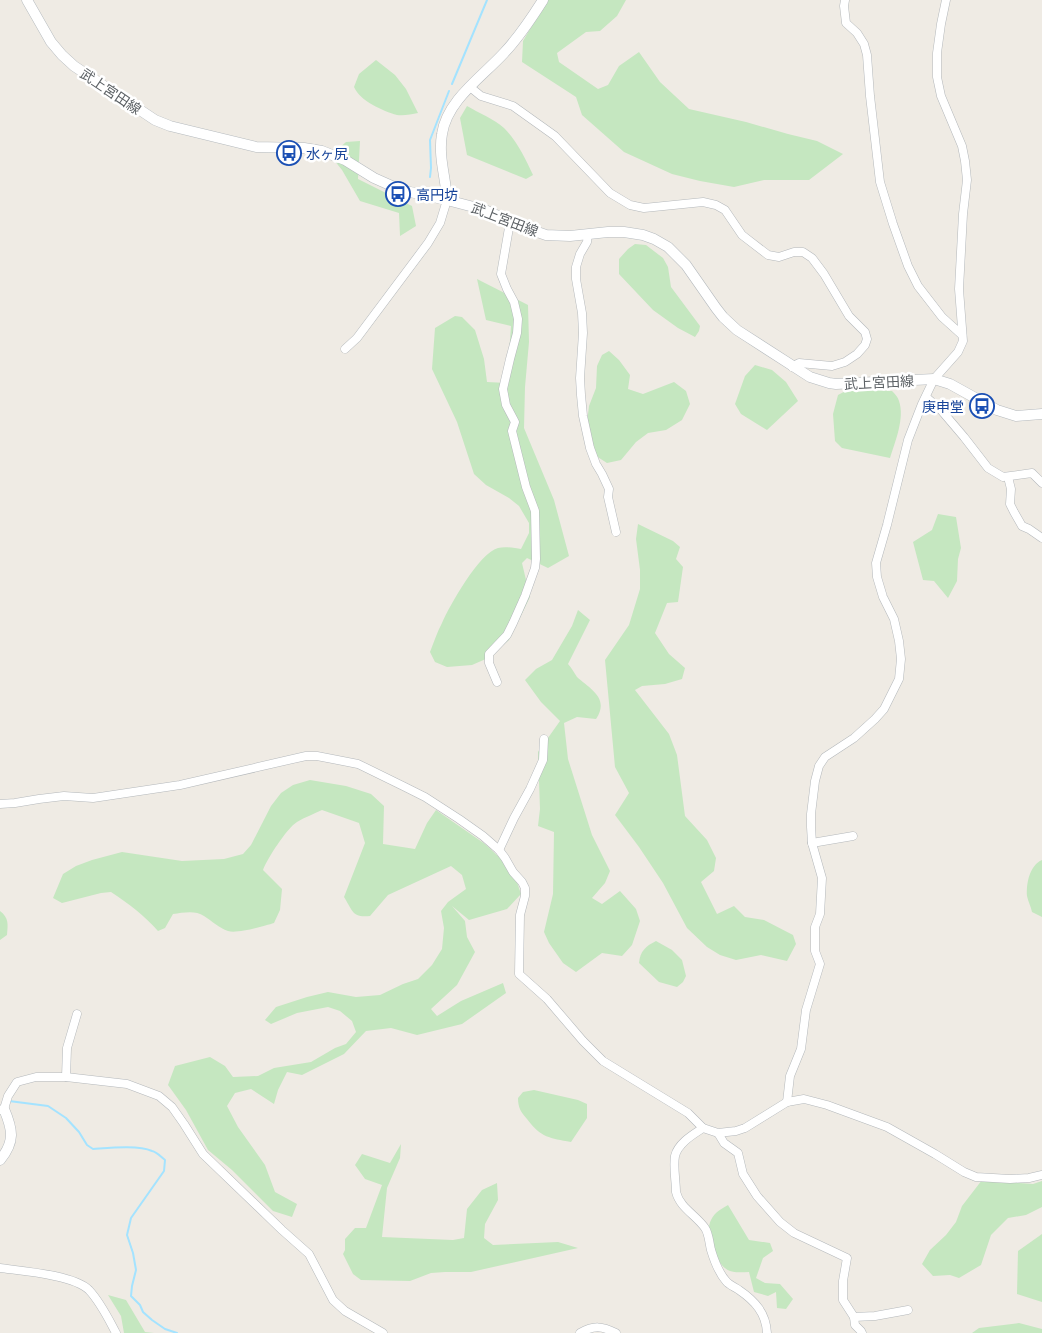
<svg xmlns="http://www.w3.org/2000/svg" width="1042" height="1333" viewBox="0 0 1042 1333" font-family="'Open Sans','Noto Sans JP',sans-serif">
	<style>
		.green { fill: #c5e7c0 }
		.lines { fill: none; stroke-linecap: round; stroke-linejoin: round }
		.stream { stroke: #a4e3ff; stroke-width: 2 }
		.street-casing { stroke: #b4b8bb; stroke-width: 9 }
		.secondary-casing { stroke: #b5babe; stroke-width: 11 }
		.street { stroke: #fff; stroke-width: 8 }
		.secondary { stroke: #fff; stroke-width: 10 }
		.labels { text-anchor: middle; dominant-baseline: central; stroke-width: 5; stroke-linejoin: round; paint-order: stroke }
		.street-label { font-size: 14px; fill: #5c6165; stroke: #fff }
		.transit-label { font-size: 14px; fill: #164399; stroke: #fff; text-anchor: start }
	</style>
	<rect width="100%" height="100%" fill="#efebe4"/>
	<g class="green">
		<polygon points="547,0 626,0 617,16 600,31 586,32 557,53 559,62 598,89 608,85 619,66 639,52 660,82 689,109 746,122 788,134 817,141 843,154 809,180 764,180 734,187 700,181 672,174 624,152 582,115 576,97 522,62 523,41"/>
		<path d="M376,60L395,75L406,89L418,113C412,114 404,116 397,115C383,111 360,101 354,87L359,74Z"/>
		<path d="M467,106C479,113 494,119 504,128C517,141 525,158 533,175L526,179L467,155L460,118Z"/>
		<polygon points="360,141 358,179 412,206 416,226 400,236 399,213 360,201 342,170 334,160 335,152 346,142"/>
		<polygon points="635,244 646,245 663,258 668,267 671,287 700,326 699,331 695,337 678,328 653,310 619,274 619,259 628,249"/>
		<path d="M477,279L528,305L529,342L525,387L524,428L554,500L569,556L548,568L527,558L522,563L530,597L509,640L488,658L472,665L447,667L435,662L430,652C434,642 437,632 442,623C450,605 479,553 498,548C505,546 515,548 521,549L529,533V523L519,506L509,498L486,485L474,474L457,422L432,369L435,328L455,316L462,317L475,330L484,359L487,382L507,383L511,326L486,320Z"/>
		<polygon points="609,351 619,360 630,375 628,389 643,394 674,382 686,391 690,404 682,420 666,430 648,433 636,442 621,460 607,463 593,454 585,439 589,406 596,388 597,366 602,355"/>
		<polygon points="755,365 772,370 786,382 798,401 767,430 741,414 735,404 745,376"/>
		<path d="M851,388L892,391C895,394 898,397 899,401C905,418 895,442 890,458L842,448L835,441L833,414L838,395Z"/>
		<polygon points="938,514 956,517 961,548 958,559 957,581 948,598 934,581 923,580 913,542 932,530"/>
		<polygon points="638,524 673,541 680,547 676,559 683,567 678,602 667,603 655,633 669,654 685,668 682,679 665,684 642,686 635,690 669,734 677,755 685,816 707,840 716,858 714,871 701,882 717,914 734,906 745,917 764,920 793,935 796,944 787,961 761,955 736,960 720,955 707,947 687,928 663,883 639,847 615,815 629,793 615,767 605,660 629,625 640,589 640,570 636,539"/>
		<path d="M578,610L590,620L568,664C572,668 574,673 577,677C590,689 610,698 596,719L577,717L564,723L568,759L592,835L610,871L605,883L592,898L602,904L620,891L636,909L640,921L632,945L622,956L602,953L576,972L563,963L549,943L544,932L553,894L554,832L538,826L540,809L538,752L560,721L541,702L525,680L536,669L552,660L572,626Z"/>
		<path d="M310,780L346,786L371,794L384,806L383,844L415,849L427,823L436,810L485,844L513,870L521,894L507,909L469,920L452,906L465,921L467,937L475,952L457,985L431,1009L437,1016L461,1001L503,983L506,993L462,1024L417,1035L391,1028L366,1031L344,1054L302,1075L287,1072L278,1090L274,1104L251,1089L235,1093L227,1106L238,1127L265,1165L275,1192L297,1204L292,1217L273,1211L232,1170L208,1150L186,1110L168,1085L175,1066L210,1057L225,1066L233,1077L258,1076L274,1068L311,1062L335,1048L346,1044L356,1032L352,1021L340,1011L328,1007L297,1013L271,1024L265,1020L276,1007L307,997L328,992L356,997L380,995L403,984L418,979L432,965L442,949L444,928L441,911L448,902L466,889L462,875L451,866L388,895L370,916C352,918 353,911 344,897L365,843L359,823L322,810C314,814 305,817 297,822C287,828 267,859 263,870L282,889L280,910L274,923C264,926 237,934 228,931C219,928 212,921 204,916C195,910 183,913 173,914L165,928L158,931C145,916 128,903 111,892L101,893L62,903L53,898L63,874L76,866L92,860L122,852L182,861L224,859L243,854L251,845L271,806L281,793L293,785Z"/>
		<path d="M1042,860V917L1032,912C1031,907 1028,901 1027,896C1026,883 1030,865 1042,860Z"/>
		<path d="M0,911C9,918 8,924 7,935L0,940Z"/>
		<path d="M656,941L672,950L682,960L686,976L683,982L677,987L659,982L639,963C640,951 646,946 656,941Z"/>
		<path d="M534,1090L578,1100L587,1104V1118L571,1142C550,1138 541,1138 527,1119C521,1112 518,1108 518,1098L523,1092Z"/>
		<polygon points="401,1144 400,1158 387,1188 382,1237 453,1240 464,1238 467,1209 482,1190 497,1183 498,1200 485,1224 484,1238 493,1245 558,1242 578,1248 471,1272 445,1272 431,1273 410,1281 361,1280 353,1274 343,1254 345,1250 345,1239 355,1228 366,1228 382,1185 365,1179 355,1165 362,1154 390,1163"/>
		<polygon points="982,1180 1033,1184 1042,1181 1042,1207 1026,1215 1008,1218 991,1235 981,1265 959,1278 950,1275 933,1276 922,1264 930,1250 946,1235 956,1222 962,1206"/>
		<path d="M728,1205L749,1240L770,1243L773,1251L763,1258L756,1278L765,1283L780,1284L793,1299L786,1309L777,1308L776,1292L768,1296L754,1292L749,1272C743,1272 735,1273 730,1271C715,1265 704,1233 711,1220C715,1212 721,1209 728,1205Z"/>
		<polygon points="1042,1234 1042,1302 1017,1294 1018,1251"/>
		<polygon points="108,1295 126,1300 145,1332 154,1333 124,1333 121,1316"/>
		<polygon points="1019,1323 1042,1329 1042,1333 972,1333 979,1328"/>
	</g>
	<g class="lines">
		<g class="stream">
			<polyline points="452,84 487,0"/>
			<polyline points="430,177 431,168 430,140 449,91"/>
			<path d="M9,1101L48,1106L66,1118L79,1132L87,1145L93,1149C109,1148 138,1145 152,1151C157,1152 161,1157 165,1160L164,1171L131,1218L127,1235L133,1253L136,1270L132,1286L131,1296L140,1305L143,1312L152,1320L165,1329L177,1333"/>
		</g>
		<defs>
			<g id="street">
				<polyline points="845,0 844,6 846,23 857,33 864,44 867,55 870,96 880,182 893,224 908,266 918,286 942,317 962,335"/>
				<polyline points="470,87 481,96 513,106 555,136 610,193 630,205 644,208 703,202 716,205 725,210 742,235 768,255 779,257 794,252 803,252 812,258 824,274 849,316 865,332 867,339 865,345 857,354 845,362 832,366 799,363 792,367"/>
				<polyline points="588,234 587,242 580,254 576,267 576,279 582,313 583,333 580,378 581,395 583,416 590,448 596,464 602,474 609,489 608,497 616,532"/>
				<polyline points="345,349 357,338 428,243 440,223 447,200"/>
				<polyline points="926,397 941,410 964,437 988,468 1003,477 1032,473 1042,483"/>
				<polyline points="1008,477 1011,489 1010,504 1014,512 1022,526 1029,529 1042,538"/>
				<polyline points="497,682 489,663 489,654 507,635 513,623 525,596 535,568 536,559 535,511 526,487 512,431 515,422 506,405 503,389 510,359 517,333 518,319 514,302 507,289 501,274 510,222"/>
				<polyline points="0,804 15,803 39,799 64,796 93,798 180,785 306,756 317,756 358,764 403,786 425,797 459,819 483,836 499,850 505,858 513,872 522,882 525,888 525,896 520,915 519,974 547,999 583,1041 603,1061 688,1113 703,1128 718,1133 736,1131 745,1128 787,1102 804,1099 827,1105 887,1127 935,1154 964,1172 976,1177 1010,1179 1029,1178 1042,1175"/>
				<polyline points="812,843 853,836"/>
				<polyline points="499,850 514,818 530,789 543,760 544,739"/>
				<polyline points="66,1077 67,1048 77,1014"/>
				<polyline points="787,1102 790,1076 801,1049 806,1010 820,964 815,951 815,927 820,914 822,878 812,843 811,827 811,814 815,781 819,766 825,757 854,738 875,719 884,709 899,679 901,659 899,641 894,619 883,597 877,577 876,563 887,525 908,440 922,404 934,379 958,352 963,341 959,289 963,214 967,180 965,161 962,146 941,96 937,77 937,53 941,24 946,0"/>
				<polyline points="0,1110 4,1109 8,1096 17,1082 36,1077 66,1077 127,1084 159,1096 172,1107 184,1124 203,1154 282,1230 309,1254 333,1300 345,1311 383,1333"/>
				<path d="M703,1128C694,1134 678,1143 675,1156C673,1167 676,1181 676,1192C680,1208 696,1215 705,1228C709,1234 709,1242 711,1250C714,1260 719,1273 726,1281C729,1285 735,1287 739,1290C755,1301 766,1313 767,1333"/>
				<polyline points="718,1133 724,1143 738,1153 743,1174 757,1196 780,1222 794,1233 847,1258 843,1281 843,1300 854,1317 855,1325 861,1331 862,1333"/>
				<path d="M0,1268C22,1271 74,1275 89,1290C101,1303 108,1318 116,1333"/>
				<polyline points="854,1317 875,1316 908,1310"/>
				<path d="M580,1333C594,1325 602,1326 616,1333"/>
			</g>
			<g id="secondary">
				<polyline points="27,0 51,42 62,55 74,66 155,120 170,126 256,147 304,148 322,151 345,160 374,178 401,190 447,200 485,210 523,227 546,235 570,236 608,232 624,232 643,235 654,239 668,247 686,265 716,308 723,317 737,330 810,377 829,383 836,384 934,379 950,384 997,410 1016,416 1042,414"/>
				<path d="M447,200C446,178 438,157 442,134C447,100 482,77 504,53C519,37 531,19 543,0"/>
				<path d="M0,1160C15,1142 13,1130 4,1109"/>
			</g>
		</defs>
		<use href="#street" class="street-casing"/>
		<use href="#secondary" class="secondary-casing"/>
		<use href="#street" class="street"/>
		<use href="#secondary" class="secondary"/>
	</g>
	<defs>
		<symbol id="bus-ring" viewBox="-11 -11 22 22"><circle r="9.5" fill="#fff" stroke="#1a4fb4" stroke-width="1.5"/><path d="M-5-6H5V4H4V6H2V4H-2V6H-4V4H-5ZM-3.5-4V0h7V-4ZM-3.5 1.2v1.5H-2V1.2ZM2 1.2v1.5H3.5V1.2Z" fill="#1a4fb4"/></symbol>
	</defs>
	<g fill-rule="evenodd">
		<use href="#bus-ring" x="275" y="139" width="28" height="28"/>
		<use href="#bus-ring" x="384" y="180" width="28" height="28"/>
		<use href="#bus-ring" x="968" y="392" width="28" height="28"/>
	</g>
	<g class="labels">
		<g class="street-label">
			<text transform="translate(111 91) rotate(34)">武上宮田線</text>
			<text transform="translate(505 219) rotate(21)">武上宮田線</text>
			<text transform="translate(879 382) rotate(-3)">武上宮田線</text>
		</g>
		<g class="transit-label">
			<text x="306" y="153">水ヶ尻</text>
			<text x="416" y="194">高円坊</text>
			<text x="964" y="406" text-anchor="end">庚申堂</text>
		</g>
	</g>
</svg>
